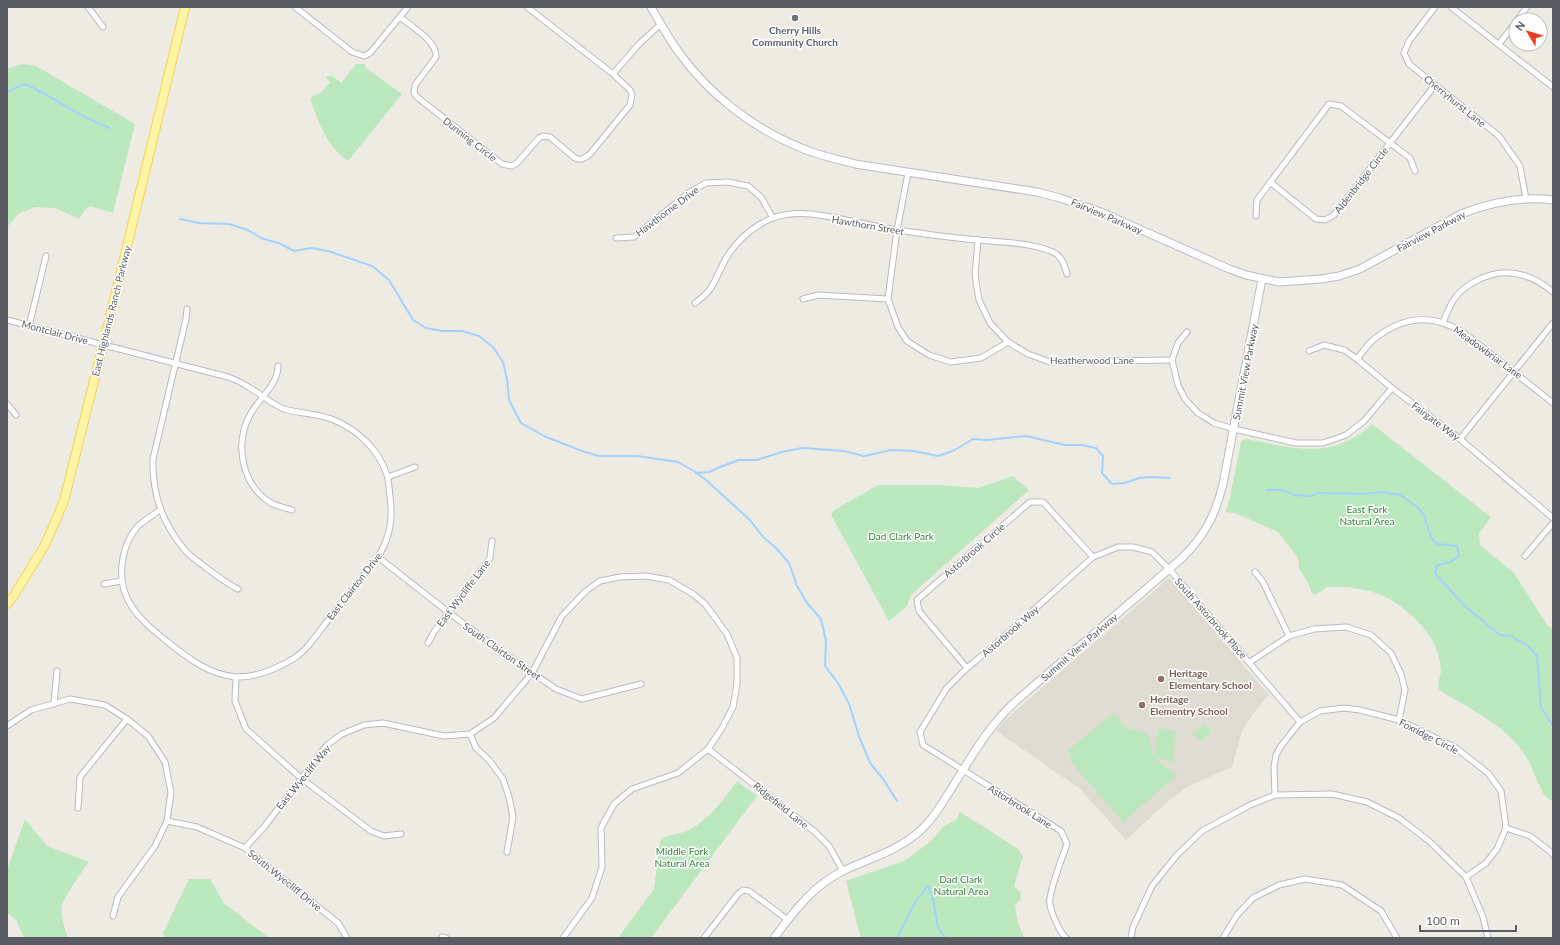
<svg xmlns="http://www.w3.org/2000/svg" width="1560" height="945" viewBox="0 0 1560 945" font-family="Lato,sans-serif">
	<style>
		.education { fill: #dedbd1 }
		.green { fill: #bce8be }
		.lines { fill: none; stroke-linecap: round; stroke-linejoin: round }
		.stream { stroke: #a1d2ff; stroke-width: 2 }
		.street-casing { stroke: #b7babf; stroke-width: 7 }
		.secondary-casing { stroke: #b7bbc1; stroke-width: 9 }
		.primary-casing { stroke: #fad14f; stroke-width: 10 }
		.street { stroke: #fff; stroke-width: 5 }
		.secondary { stroke: #fff; stroke-width: 7 }
		.primary { stroke: #fff4a6; stroke-width: 8 }
		.worship-dot { fill: #6b7280; stroke: #fff; stroke-width: 1.5 }
		.education-dot { fill: #8d6e63; stroke: #fff; stroke-width: 1.5 }
		.labels { text-anchor: middle; dominant-baseline: central; stroke-width: 3; stroke-linejoin: round; paint-order: stroke }
		.worship-label { font-size: 10px; font-weight: bold; fill: #5b616d; stroke: #fff }
		.street-label { font-size: 10px; fill: #5a5e64; stroke: #fff }
		.park-label { font-size: 10px; fill: #2f8637; stroke: #fff }
		.education-label { font-size: 10px; font-weight: bold; fill: #785e54; stroke: #fff; text-anchor: start }
	</style>
	<rect width="100%" height="100%" fill="#eeece2"/>
	<polygon class="education" points="1169,578 1269,695 1252,715 1242,731 1232,767 1189,786 1166,803 1126,840 1079,788 996,731 1006,719"/>
	<g class="green">
		<polygon points="23,64 36,66 135,124 113,213 90,206 84,211 79,219 55,208 35,207 18,214 7,227 7,69"/>
		<path d="M356,64H365L366,68L402,94L348,161C326,145 319,123 310,98L320,93L330,83L326,76H333L341,83Z"/>
		<path d="M1372,424L1491,517L1479,534L1480,545L1514,573L1548,626L1553,628V802C1549,799 1544,796 1542,791C1535,779 1532,764 1523,752C1504,725 1467,707 1439,690C1437,684 1440,678 1441,672C1441,666 1439,656 1437,650C1425,621 1391,593 1360,589C1349,587 1337,587 1326,587L1321,592L1313,595L1308,583L1299,569L1298,558L1278,532L1235,513L1225,512L1229,502L1241,442L1246,439C1294,448 1332,461 1372,424Z"/>
		<polygon points="1013,476 1029,490 911,595 907,606 889,621 831,515 834,510 878,485 939,485 978,488"/>
		<polygon points="1113,713 1126,728 1148,734 1154,758 1177,775 1123,822 1071,762 1069,750"/>
		<polygon points="1205,724 1212,732 1201,741 1194,734"/>
		<polygon points="1158,728 1175,731 1173,762 1155,757"/>
		<path d="M737,781L757,796L651,938H618L654,889L660,841C668,833 679,835 689,830C710,819 723,800 737,781Z"/>
		<polygon points="960,812 1017,848 1023,856 1014,886 1021,893 1021,899 1015,905 1017,919 1024,938 862,938 860,935 846,881 904,861 930,842 944,826 956,820"/>
		<path d="M25,819L47,846L89,862C83,869 64,898 62,905C61,914 64,931 69,938H24L16,920L7,912V870Z"/>
		<polygon points="189,879 210,879 224,903 269,938 165,938 163,933"/>
	</g>
	<g class="lines">
		<g class="stream">
			<path d="M7,92L24,84C54,96 79,118 110,128"/>
			<polyline points="180,219 199,223 229,224 248,230 261,238 281,244 294,251 311,248 328,251 372,266 389,280 413,320 426,328 442,331 462,331 479,336 493,347 503,362 507,379 509,400 521,423 544,436 582,451 599,456 637,456 678,462 694,471 706,480 750,520 763,537 776,548 789,563 797,586 807,603 821,619 826,641 825,666 838,683 849,704 859,736 870,763 883,779 897,801"/>
			<polyline points="696,473 709,472 725,465 739,460 757,460 782,452 802,448 844,451 864,456 891,450 914,451 938,456 953,451 973,439 987,440 1026,436 1065,445 1082,445 1096,448 1103,456 1102,473 1112,484 1125,483 1139,478 1151,477 1170,478"/>
			<polyline points="1266,490 1283,490 1294,495 1311,496 1317,493 1364,494 1383,492 1400,495 1416,506 1425,516 1426,523 1432,539 1438,544 1457,546 1459,556 1451,562 1437,565 1435,572 1437,576 1467,608 1500,635 1511,636 1527,645 1537,656 1541,707 1553,726"/>
			<polyline points="928,886 933,899 938,928 946,938"/>
			<polyline points="897,938 916,901 928,886"/>
		</g>
		<defs>
			<g id="street">
				<polyline points="88,7 103,27"/>
				<polyline points="295,7 352,52 364,56 370,53 408,7"/>
				<polyline points="1435,7 1409,41 1404,53 1409,64 1499,136 1520,166 1526,199"/>
				<polyline points="1451,7 1553,87"/>
				<path d="M400,17C412,27 437,41 436,57L415,85L414,93L417,97L502,164L512,166L517,163L539,138L543,136L550,137L575,158C581,161 585,158 590,154L630,105L632,94L630,90L613,74L527,7"/>
				<polyline points="1517,20 1527,7"/>
				<polyline points="1499,44 1516,22"/>
				<polyline points="613,74 639,44 661,24"/>
				<polyline points="908,173 897,230 888,299 898,327 907,341 929,355 951,362 981,358 1008,342"/>
				<polyline points="1270,182 1316,219 1325,220 1334,215 1435,85"/>
				<polyline points="1256,216 1257,200 1329,104 1341,106 1410,158 1415,171"/>
				<polyline points="616,238 634,237 690,192 706,183 728,182 748,186 761,197 773,218"/>
				<polyline points="978,240 975,275 979,300 990,323 1008,342 1028,354 1050,362 1172,360"/>
				<polyline points="803,299 818,295 888,299"/>
				<path d="M695,303C714,290 714,281 724,262C734,243 752,226 773,218C784,214 799,213 811,214C840,217 869,226 898,230C925,234 952,238 979,240C1004,243 1030,242 1053,252C1062,256 1065,266 1067,274"/>
				<path d="M187,309L186,319L153,459C152,493 162,523 184,549C189,556 198,561 205,567C216,575 226,583 238,589"/>
				<path d="M7,320L228,377C236,380 243,383 250,388C261,394 271,404 284,409C300,414 318,413 334,420C358,430 379,450 387,475C389,482 389,489 390,496C393,520 390,537 378,557C360,579 343,602 325,624C316,636 306,651 293,659C276,669 255,678 235,677C209,674 189,659 169,643C140,620 115,599 123,558C125,547 130,535 138,526C145,520 153,515 160,510"/>
				<path d="M1443,322C1447,314 1450,304 1455,298C1460,291 1467,286 1474,282C1502,266 1529,272 1553,292"/>
				<polyline points="29,326 46,256"/>
				<polyline points="1187,332 1178,343 1172,360 1178,385 1185,399 1198,413 1214,423 1234,429 1296,443 1323,443 1346,435 1364,421 1392,388"/>
				<polyline points="1309,351 1324,345 1344,350 1357,359 1392,388 1460,439 1553,518"/>
				<path d="M1357,359C1362,353 1367,345 1373,340C1402,316 1433,313 1464,333L1553,403"/>
				<path d="M278,366C278,384 260,398 251,413C234,442 241,485 271,503C277,506 285,508 292,510"/>
				<polyline points="7,404 16,415"/>
				<polyline points="1460,439 1553,323"/>
				<polyline points="388,477 415,467"/>
				<polyline points="1525,556 1553,523"/>
				<polyline points="378,557 448,612 509,657 556,689 582,699 641,684"/>
				<polyline points="1255,572 1263,582 1289,636"/>
				<polyline points="104,584 121,581"/>
				<polyline points="428,643 434,632 490,558 492,541"/>
				<polyline points="1250,662 1289,636 1314,629 1346,627 1371,635 1391,653 1401,674 1405,690 1399,720"/>
				<polyline points="967,668 919,611 917,600 1030,502 1043,502 1093,557"/>
				<polyline points="236,677 235,701 246,729 301,778 371,831 384,836 401,834"/>
				<polyline points="54,704 57,671"/>
				<polyline points="7,726 31,710 70,699 105,705 127,719 148,736 165,762 171,792 167,821 155,846 118,897 113,916"/>
				<polyline points="470,734 476,748 489,760 503,779 509,797 513,817 507,852"/>
				<polyline points="708,749 814,831 829,846 843,871"/>
				<polyline points="1275,795 1274,767 1276,755 1281,746 1300,722 1320,711 1344,708 1360,710 1399,720 1456,748 1488,773 1501,791 1506,828 1497,849 1486,863 1466,877"/>
				<polyline points="78,808 80,777 127,719"/>
				<polyline points="167,821 197,827 245,848 338,923 347,938"/>
				<polyline points="1506,828 1530,836 1551,852 1553,855"/>
				<polyline points="245,848 264,827 327,745 342,734 364,725 383,723 444,736 470,734 494,718 532,673 562,616 586,591 600,581 620,577 646,576 669,580 693,594 705,604 727,634 737,658 737,684 733,707 722,728 708,749 678,773 632,789 614,804 601,828 602,867 592,898 563,938"/>
				<polyline points="442,937 446,938"/>
				<polyline points="704,938 738,894 743,890 749,891 788,920"/>
				<path d="M1066,938C1059,931 1048,908 1050,898C1053,880 1061,861 1067,844L1061,831L923,745L920,732L946,689L967,668L991,648L1093,557L1118,547H1133L1152,552L1169,569L1300,722"/>
				<polyline points="1131,938 1133,927 1152,886 1177,855 1202,831 1250,805 1275,795 1332,794 1367,802 1399,818 1429,841 1466,877 1483,917 1488,938"/>
				<polyline points="1223,938 1237,915 1253,898 1279,885 1305,879 1342,885 1381,911 1397,938"/>
			</g>
			<g id="secondary">
				<path d="M651,7C660,23 669,39 680,54C710,95 753,128 799,147C817,155 836,159 855,164L1037,192L1060,198L1101,212L1227,268L1246,275L1279,282L1321,279L1339,276L1360,269L1461,214C1489,203 1522,196 1553,200"/>
				<path d="M774,938C794,912 812,886 843,871C870,858 898,851 921,830C934,818 943,802 953,786C972,756 989,725 1016,701L1182,558C1205,535 1215,516 1223,484L1262,279"/>
			</g>
			<polyline id="primary" points="7,604 13,597 45,545 64,501 103,345 185,7"/>
		</defs>
		<use href="#street" class="street-casing"/>
		<use href="#secondary" class="secondary-casing"/>
		<use href="#primary" class="primary-casing"/>
		<use href="#street" class="street"/>
		<use href="#secondary" class="secondary"/>
		<use href="#primary" class="primary"/>
	</g>
	<circle class="worship-dot" cx="795" cy="18" r="4"/>
	<g class="education-dot">
		<circle cx="1161" cy="679" r="4"/>
		<circle cx="1142" cy="705" r="4"/>
	</g>
	<g class="labels">
		<g class="worship-label">
			<text x="795" y="30">Cherry Hills<tspan x="795" dy="12">Community Church</tspan></text>
		</g>
		<g class="street-label">
			<text transform="translate(1455 101) rotate(39)">Cherryhurst Lane</text>
			<text transform="translate(470 139) rotate(38)">Dunning Circle</text>
			<text transform="translate(1361 180) rotate(-52)">Aldenbridge Circle</text>
			<text transform="translate(667 211) rotate(-37)">Hawthorne Drive</text>
			<text transform="translate(1107 216) rotate(23)">Fairview Parkway</text>
			<text transform="translate(868 225) rotate(10)">Hawthorn Street</text>
			<text transform="translate(1431 231) rotate(-28)">Fairview Parkway</text>
			<text transform="translate(111 311) rotate(-76)">East Highlands Ranch Parkway</text>
			<text transform="translate(55 332) rotate(15)">Montclair Drive</text>
			<text transform="translate(1488 352) rotate(36)">Meadowbriar Lane</text>
			<text x="1092" y="360">Heatherwood Lane</text>
			<text transform="translate(1245 372) rotate(-79)">Summit View Parkway</text>
			<text transform="translate(1436 421) rotate(37)">Fairgate Way</text>
			<text transform="translate(974 550) rotate(-41)">Astorbrook Circle</text>
			<text transform="translate(354 586) rotate(-52)">East Clairton Drive</text>
			<text transform="translate(463 593) rotate(-53)">East Wycliffe Lane</text>
			<text transform="translate(1211 618) rotate(49)">South Astorbrook Place</text>
			<text transform="translate(1010 631) rotate(-41)">Astorbrook Way</text>
			<text transform="translate(1079 647) rotate(-41)">Summit View Parkway</text>
			<text transform="translate(502 651) rotate(35)">South Clairton Street</text>
			<text transform="translate(1429 736) rotate(27)">Foxridge Circle</text>
			<text transform="translate(303 777) rotate(-51)">East Wyecliff Way</text>
			<text transform="translate(781 805) rotate(39)">Ridgefield Lane</text>
			<text transform="translate(1020 806) rotate(32)">Astorbrook Lane</text>
			<text transform="translate(285 880) rotate(39)">South Wyecliff Drive</text>
		</g>
		<g class="park-label">
			<text x="1367" y="509">East Fork<tspan x="1367" dy="12">Natural Area</tspan></text>
			<text x="901" y="536">Dad Clark Park</text>
			<text x="682" y="851">Middle Fork<tspan x="682" dy="12">Natural Area</tspan></text>
			<text x="961" y="879">Dad Clark<tspan x="961" dy="12">Natural Area</tspan></text>
		</g>
		<g class="education-label">
			<text x="1169" y="673">Heritage<tspan x="1169" dy="12">Elementary School</tspan></text>
			<text x="1150" y="699">Heritage<tspan x="1150" dy="12">Elementry School</tspan></text>
		</g>
	</g>
	<rect width="1560" height="945" fill="none" stroke="#5a5e64" stroke-width="16"/>
	<g transform="translate(1528 32) rotate(308)"><circle r="19" fill="#ffffff" stroke="#bdbfc1"/>
	<path d="M0-3L7 15L0 10L-7 15Z" fill="#f43b22"/>
	<text y="-6" font-size="11" font-weight="bold" text-anchor="middle" fill="#5a5e64">N</text>
	</g>
	<path d="M1420 925v6h96v-6" fill="none" stroke="#5a5e64" stroke-width="2"/>
	<text x="1426" y="925" font-size="12" fill="#5a5e64" stroke="#ffffff" stroke-width="3" paint-order="stroke">100 m</text>
</svg>
